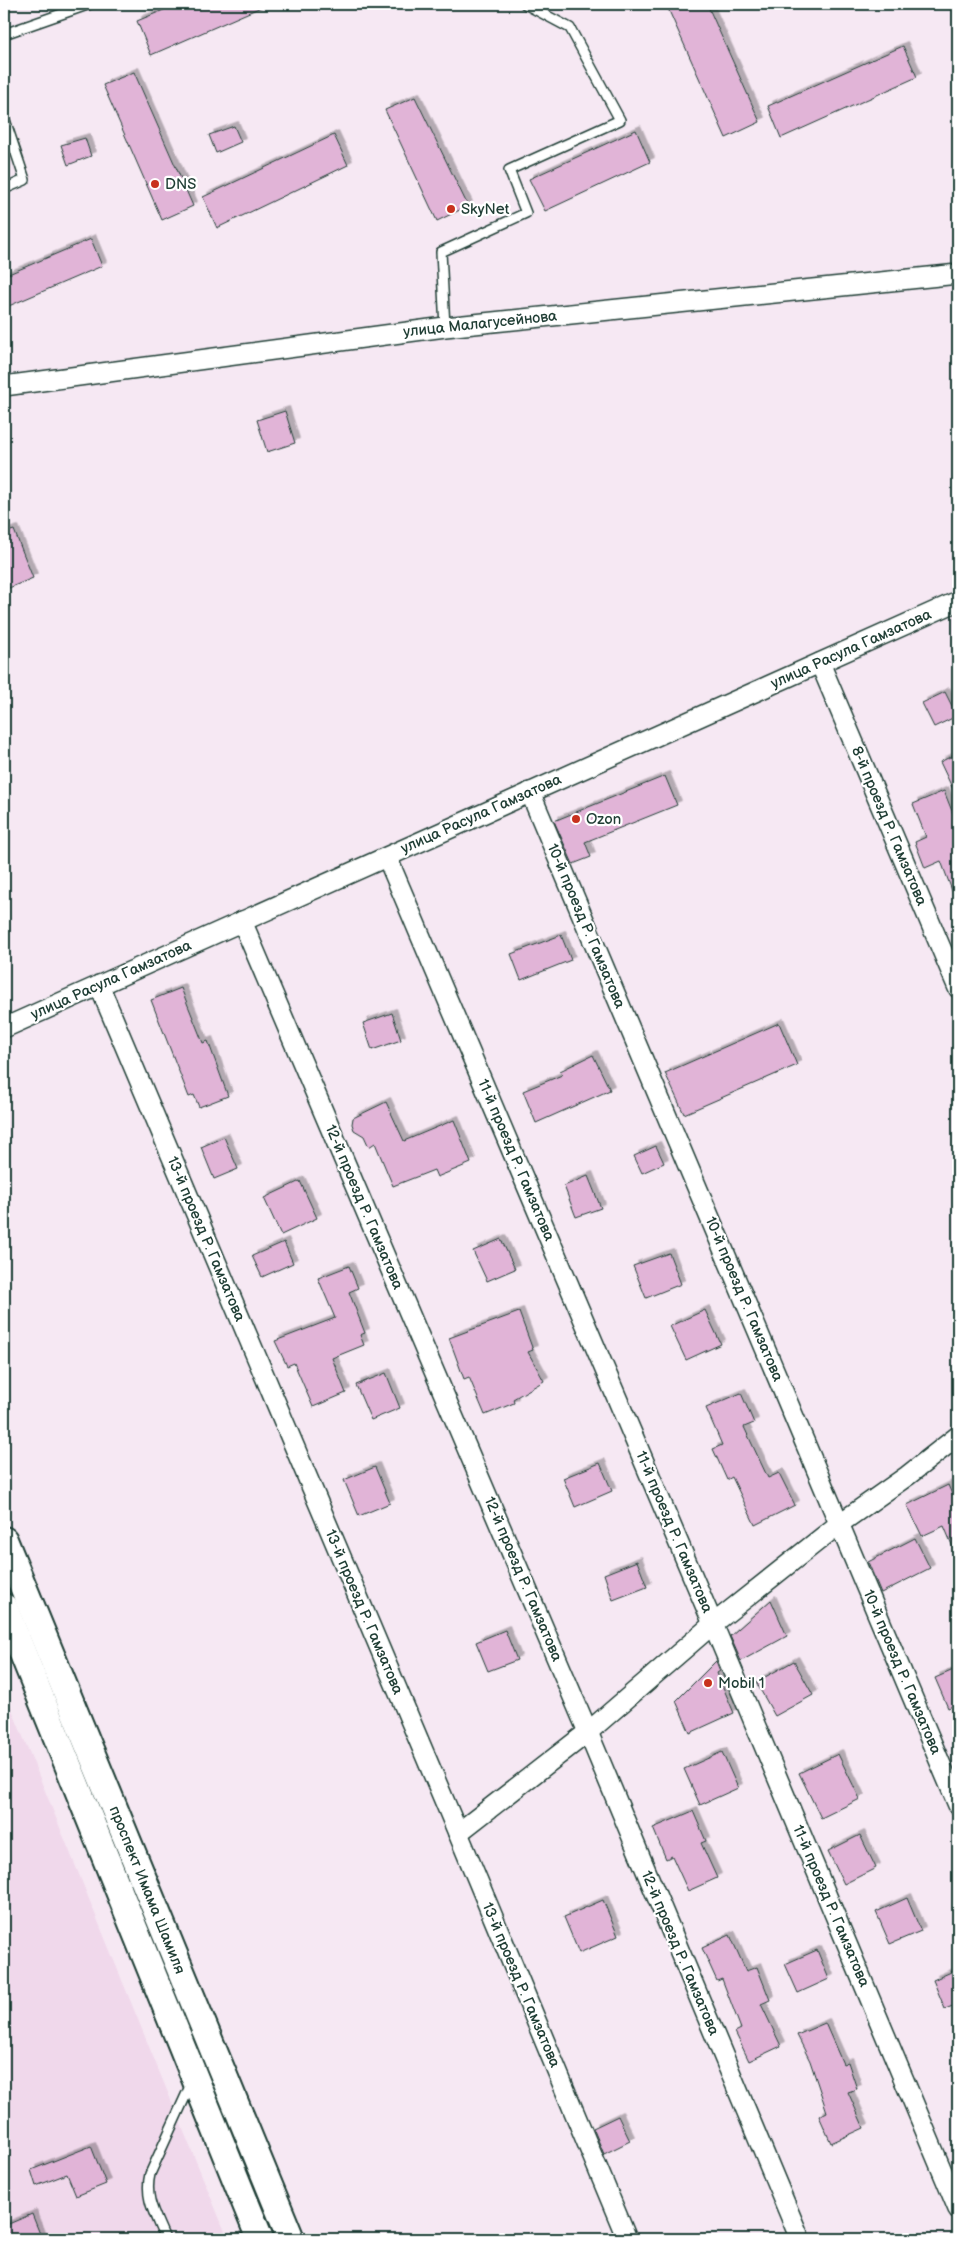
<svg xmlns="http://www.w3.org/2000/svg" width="962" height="2243" viewBox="0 0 962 2243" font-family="'Balsamiq Sans',sans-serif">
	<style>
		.built { fill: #f0d8eb }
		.building { fill: #e1b4d7; stroke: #1f3d34; filter: url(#shadow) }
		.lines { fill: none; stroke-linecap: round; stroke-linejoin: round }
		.service-casing { stroke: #1f3d34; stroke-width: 12 }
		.minor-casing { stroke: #1f3d34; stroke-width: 22 }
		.secondary-casing { stroke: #1f3d34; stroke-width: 30 }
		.service { stroke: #fff; stroke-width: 9 }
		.minor { stroke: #fff; stroke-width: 19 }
		.secondary { stroke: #fff; stroke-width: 26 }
		.poi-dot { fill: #c8321e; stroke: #fff; stroke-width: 2 }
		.labels { text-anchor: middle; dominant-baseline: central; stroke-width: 4.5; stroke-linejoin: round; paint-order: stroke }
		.poi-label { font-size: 15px; fill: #1f3d34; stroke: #fff; text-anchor: start }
		.street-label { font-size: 15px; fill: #1f3d34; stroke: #fff }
	</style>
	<defs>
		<filter id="shadow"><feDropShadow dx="4.5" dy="-4.5" stdDeviation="0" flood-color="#0004"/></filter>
	</defs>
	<rect width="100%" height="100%" fill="#f6e8f3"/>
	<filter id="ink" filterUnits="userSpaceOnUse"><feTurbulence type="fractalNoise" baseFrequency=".02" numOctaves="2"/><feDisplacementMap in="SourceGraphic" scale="10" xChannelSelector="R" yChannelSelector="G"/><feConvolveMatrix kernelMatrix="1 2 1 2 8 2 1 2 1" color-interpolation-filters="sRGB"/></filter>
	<g filter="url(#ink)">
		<polygon class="built" points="4,1690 152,2054 228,2239 4,2239"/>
		<g class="building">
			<polygon points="178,4 268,4 151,55 137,21"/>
			<polygon points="666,4 707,4 760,122 726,138"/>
			<polygon points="903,46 917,77 781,138 768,106"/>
			<polygon points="134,72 193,206 162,220 103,85"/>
			<polygon points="415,97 468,206 437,221 385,110"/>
			<polygon points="234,126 241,142 216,153 209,135"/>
			<polygon points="636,130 650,162 545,211 529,179"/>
			<polygon points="334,135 348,165 217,228 203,197"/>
			<polygon points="85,138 91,156 68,165 61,145"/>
			<polygon points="91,239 102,266 4,308 4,276"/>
			<polygon points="285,411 295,443 267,452 257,420"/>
			<polygon points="14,530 33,578 4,590 4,533"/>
			<polygon points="945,692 957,716 934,727 922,703"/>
			<polygon points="958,753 958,800 940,762"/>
			<polygon points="665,776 677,805 585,842 591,857 573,864 554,821"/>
			<polygon points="944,791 958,826 957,904 941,861 925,868 915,842 926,837 913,804"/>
			<polygon points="561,935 571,960 521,980 511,954"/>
			<polygon points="181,988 203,1043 208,1041 228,1096 199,1107 194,1095 189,1097 151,1000"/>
			<polygon points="392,1013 401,1040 372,1050 363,1023"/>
			<polygon points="779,1023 797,1065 684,1114 665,1073"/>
			<polygon points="593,1055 610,1090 536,1123 523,1091 562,1075 560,1071"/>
			<polygon points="386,1102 404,1141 454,1120 471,1163 437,1177 434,1170 393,1186 375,1143 369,1147 364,1136 354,1130 352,1124 353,1118"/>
			<polygon points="224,1137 238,1169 214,1179 201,1147"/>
			<polygon points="656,1146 664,1163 642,1173 634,1156"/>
			<polygon points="588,1176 601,1208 576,1217 564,1186"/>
			<polygon points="300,1181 317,1218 281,1235 264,1198"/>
			<polygon points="501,1239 515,1269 487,1281 473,1251"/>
			<polygon points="284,1242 293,1263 262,1277 252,1256"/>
			<polygon points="669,1253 681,1284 646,1298 633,1266"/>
			<polygon points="349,1266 358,1288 349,1292 365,1333 360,1335 364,1345 332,1358 346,1393 313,1407 294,1363 287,1366 275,1341 335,1318 318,1278"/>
			<polygon points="705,1310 721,1344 686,1360 670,1326"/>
			<polygon points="519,1312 533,1350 528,1352 544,1381 513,1399 514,1403 485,1415 469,1377 464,1379 449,1338"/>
			<polygon points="386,1373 400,1408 371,1420 356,1385"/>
			<polygon points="741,1393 754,1423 744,1427 768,1478 779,1473 795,1505 755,1525 732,1477 727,1480 713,1449 722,1445 706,1408"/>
			<polygon points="600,1463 612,1491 575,1507 563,1478"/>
			<polygon points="375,1467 390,1503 359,1516 344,1480"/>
			<polygon points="948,1485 958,1508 958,1559 944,1526 922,1536 907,1505"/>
			<polygon points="915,1538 930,1568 881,1593 868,1562"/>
			<polygon points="637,1561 647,1587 613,1600 604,1574"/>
			<polygon points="771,1600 787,1636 741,1661 730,1636"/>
			<polygon points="505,1630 517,1660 488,1671 476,1642"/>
			<polygon points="716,1661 720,1671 717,1673 734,1713 690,1733 676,1701"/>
			<polygon points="794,1661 813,1695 775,1716 756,1682"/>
			<polygon points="958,1668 958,1704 948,1708 935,1678"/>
			<polygon points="722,1752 738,1788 700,1805 684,1769"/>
			<polygon points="838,1754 860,1799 821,1818 799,1773"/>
			<polygon points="693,1811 706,1841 701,1843 717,1878 688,1891 672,1856 666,1859 653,1828"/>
			<polygon points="860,1835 876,1868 844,1884 828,1851"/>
			<polygon points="907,1898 921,1931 890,1944 876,1912"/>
			<polygon points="603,1900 618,1936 579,1953 564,1917"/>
			<polygon points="730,1935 746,1971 757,1967 770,2000 761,2004 781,2046 749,2061 735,2032 741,2029 722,1979 717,1981 702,1948"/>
			<polygon points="817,1950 829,1979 798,1993 785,1964"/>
			<polygon points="958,1969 958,2004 945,2009 933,1980"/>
			<polygon points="825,2023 843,2064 848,2062 857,2089 848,2092 864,2128 831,2143 819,2116 827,2112 810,2061 797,2035"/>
			<polygon points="618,2116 630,2141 604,2154 593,2128"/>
			<polygon points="91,2146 106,2184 76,2196 67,2174 36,2186 31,2170"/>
			<polygon points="32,2214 42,2239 4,2239 4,2226"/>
		</g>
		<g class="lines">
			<defs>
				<g id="service">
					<polyline points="4,34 90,4"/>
					<polyline points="4,117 25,180 4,189"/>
					<polyline points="445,327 441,252 526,213 509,170 620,120 570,28 525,4"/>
					<path d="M165,2239C156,2216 144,2199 150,2174L191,2084"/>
				</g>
				<g id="minor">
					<polyline points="4,386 445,327 958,274"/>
					<polyline points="820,663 958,988"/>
					<polyline points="530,792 958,1805"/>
					<polyline points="387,857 713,1624 958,2209"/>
					<polyline points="242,921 588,1732 800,2239"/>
					<polyline points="99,985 458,1833 627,2239"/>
					<polyline points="4,1028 958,601"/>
					<polyline points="458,1833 588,1732 713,1624 839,1524 907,1476 958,1436"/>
				</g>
				<g id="secondary">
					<polyline points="4,1540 291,2239"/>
					<polyline points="4,1607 260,2239"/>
				</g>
			</defs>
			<use href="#service" class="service-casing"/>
			<use href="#minor" class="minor-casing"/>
			<use href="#secondary" class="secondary-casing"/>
			<use href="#service" class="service"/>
			<use href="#minor" class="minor"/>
			<use href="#secondary" class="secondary"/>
		</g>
	</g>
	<g class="poi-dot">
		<circle cx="155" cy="184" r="5"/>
		<circle cx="451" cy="209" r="5"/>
		<circle cx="576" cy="819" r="5"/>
		<circle cx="708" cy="1683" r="5"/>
	</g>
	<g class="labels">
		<g class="poi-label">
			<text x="165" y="184">DNS</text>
			<text x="461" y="209">SkyNet</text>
			<text x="586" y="819">Ozon</text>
			<text x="718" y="1683">Mobil 1</text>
		</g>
		<g class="street-label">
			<text transform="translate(480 324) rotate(-6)">улица Малагусейнова</text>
			<text transform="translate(851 649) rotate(-24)">улица Расула Гамзатова</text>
			<text transform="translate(481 814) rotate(-24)">улица Расула Гамзатова</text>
			<text transform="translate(889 826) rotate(67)">8-й проезд Р. Гамзатова</text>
			<text transform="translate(586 926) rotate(67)">10-й проезд Р. Гамзатова</text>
			<text transform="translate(111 980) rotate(-24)">улица Расула Гамзатова</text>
			<text transform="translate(516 1160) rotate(67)">11-й проезд Р. Гамзатова</text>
			<text transform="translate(364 1207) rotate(67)">12-й проезд Р. Гамзатова</text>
			<text transform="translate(206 1239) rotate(67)">13-й проезд Р. Гамзатова</text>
			<text transform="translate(744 1299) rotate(67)">10-й проезд Р. Гамзатова</text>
			<text transform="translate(674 1532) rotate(67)">11-й проезд Р. Гамзатова</text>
			<text transform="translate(523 1579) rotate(67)">12-й проезд Р. Гамзатова</text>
			<text transform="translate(364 1612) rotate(67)">13-й проезд Р. Гамзатова</text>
			<text transform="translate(902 1672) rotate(67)">10-й проезд Р. Гамзатова</text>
			<text transform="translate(147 1890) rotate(68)">проспект Имама Шамиля</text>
			<text transform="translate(831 1906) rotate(67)">11-й проезд Р. Гамзатова</text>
			<text transform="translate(680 1953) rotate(67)">12-й проезд Р. Гамзатова</text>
			<text transform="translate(521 1985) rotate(67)">13-й проезд Р. Гамзатова</text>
		</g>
	</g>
	<rect width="962" height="2243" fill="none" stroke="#fff" stroke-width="20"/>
	<rect x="10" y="10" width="942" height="2223" fill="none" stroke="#1f3d34" stroke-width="2" filter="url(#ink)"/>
</svg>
